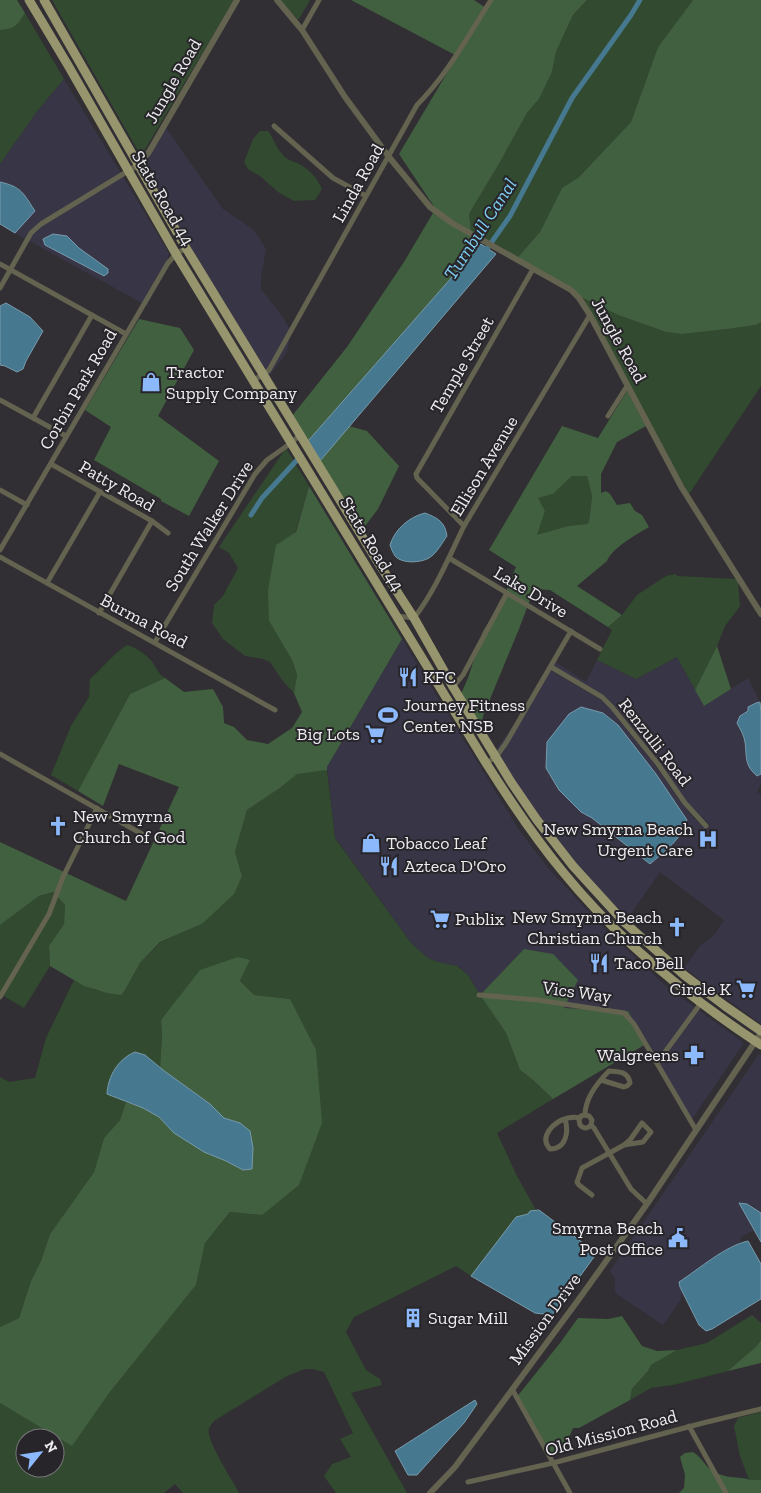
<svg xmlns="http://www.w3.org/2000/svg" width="761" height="1493" viewBox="0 0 761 1493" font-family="'Zilla Slab',serif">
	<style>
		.commercial { fill: #383546; fill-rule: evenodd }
		.green { fill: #324a30; fill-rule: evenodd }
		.forest { fill: #41603f; fill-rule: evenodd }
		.water { fill: #46788f; stroke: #789bac }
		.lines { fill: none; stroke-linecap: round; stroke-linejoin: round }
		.canal { stroke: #46788f; stroke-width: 5 }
		.minor { stroke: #646350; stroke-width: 5 }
		.tertiary { stroke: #646350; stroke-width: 6 }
		.primary { stroke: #97956e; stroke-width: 9 }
		.labels { text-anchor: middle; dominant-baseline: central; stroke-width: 4; stroke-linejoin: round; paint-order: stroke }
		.street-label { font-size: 18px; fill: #edecef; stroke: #272529 }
		.poi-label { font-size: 18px; fill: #edecef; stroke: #272529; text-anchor: start }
		.water-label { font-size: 19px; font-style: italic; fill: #7fcff4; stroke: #272529 }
	</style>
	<rect width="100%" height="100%" fill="#312f33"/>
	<g class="commercial">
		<polygon points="64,79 169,253 165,270 147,306 15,233 35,211 20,190 14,186 0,182 0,164 38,110"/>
		<polygon points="166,128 223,209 254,230 266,249 261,278 261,289 282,316 291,331 287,352 269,377 151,183 144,163 152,153"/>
		<polygon points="402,639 519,830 549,869 602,926 667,987 744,1043 690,1122 628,1012 564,1008 524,949 480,995 468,975 458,966 438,962 428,958 411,943 335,837 327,767"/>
		<path d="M677,657L704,706L748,678L760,702L756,703L737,723L745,742L746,759L757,776L761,774V784L757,792L761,794V1024L684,968L699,947L716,933L724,920L660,872L628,918L583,873L550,833L510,774L495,751L512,727H513L548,669L600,699L610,708L655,765L683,805L693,817L706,829L710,825L687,802L660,762L614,705L604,695L551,665L554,661L586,682L597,660L636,679ZM581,707L604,713L618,725L633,745L592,818L581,812L572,802L547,742Z"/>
		<polygon points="759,1054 761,1055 761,1213 747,1204 739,1203 755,1230 741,1237 739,1244 708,1261 679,1282 680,1287 682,1292 680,1301 663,1325 615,1293 615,1279 610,1271"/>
	</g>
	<g class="green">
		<polygon points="52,0 234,0 141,156"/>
		<polygon points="280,0 310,0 299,19 297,19"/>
		<polygon points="587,0 693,0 658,47 631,122 579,177 562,188 540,232 518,257 471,231 469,214 500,162 527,113 539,99 552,72 556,52 573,15"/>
		<path d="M25,13L64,79L38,110L0,164V30C15,29 17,26 25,13Z"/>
		<path d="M260,131H268C274,139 276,148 283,155C286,159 292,161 297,163C309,169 316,176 322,189L315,200L294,201L278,192L260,176L248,169L244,162L253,139Z"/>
		<polygon points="581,297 618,315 666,332 682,334 728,329 756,325 761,322 761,386 689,494"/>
		<polygon points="286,448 309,486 269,621 292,660 297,676 294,693 282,680 270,662 263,659 245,656 223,639 212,623 214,605 223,596 238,568 229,553 219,547"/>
		<polygon points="572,476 587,476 592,496 589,522 587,524 568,526 536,536 545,511 537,498 553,494"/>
		<polygon points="676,574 677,576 736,579 738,582 740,606 725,626 717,646 695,690 677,657 636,679 597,660 612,630 608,627 622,615 637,595 666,576"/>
		<path d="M127,645C137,648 146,654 153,663C157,669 158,674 165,678L130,694L78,791L51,775L71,726L89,697L90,679C103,668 113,654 127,645Z"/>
		<path d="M327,770L335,838L411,943L428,958L438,962L457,966L468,975L480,995L506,1033L520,1070L533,1080L553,1099L497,1133L517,1176L536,1210L530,1211L528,1214L516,1217L471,1276L456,1266L354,1317L346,1332L366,1370L380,1379L382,1385L351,1393L407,1493H336L324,1476L332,1464L351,1457L340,1439L353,1433L324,1372L313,1369H305L287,1376L214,1421C212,1424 210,1426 209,1428C205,1439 233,1481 239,1493H183L175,1484L164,1493H0V1403L72,1445L110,1392L196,1285L205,1243L230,1212L262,1215L290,999L253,995L240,981L250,960L161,1019L162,1036L160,1068L145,1055L123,1101L126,1102L120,1120L104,1138L94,1172L50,1234L41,1261L31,1281L19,1318L0,1327V1077L9,1082L35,1078L46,1038L74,980C89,989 104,993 121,994L125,990L140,963L161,942L202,924L242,876L235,852L247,810L280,788L297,773ZM25,1438H55V1468H25Z"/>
		<polygon points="53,892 65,905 64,924 49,946 50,966 24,1008 0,994 0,925 39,896"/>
		<path d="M752,1315L761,1323C761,1328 761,1335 761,1340C759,1349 735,1367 728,1371L673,1385L651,1388L630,1400L632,1389L648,1371L651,1365L677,1350L707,1343Z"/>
		<polygon points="761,1412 761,1480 749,1480 740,1456 734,1426 738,1418"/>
	</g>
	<g class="forest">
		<path d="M0,0H17L25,13C17,26 15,29 0,30Z"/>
		<polygon points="351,0 474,0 486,8 490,0 587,0 573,15 556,52 552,72 539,99 527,113 500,162 469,214 471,231 454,221 435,208 399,154 457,56"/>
		<polygon points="693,0 761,0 761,322 756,325 728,329 682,334 666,332 618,315 581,297 518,257 540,232 562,188 579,177 631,122 658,47"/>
		<polygon points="433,213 474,238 479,246 308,441 292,416 347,347 404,262"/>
		<polygon points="139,319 180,328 194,350 158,416 219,461 189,516 161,501 161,499 94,460 111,427 85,410"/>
		<path d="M627,391L646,426L617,442L601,474V493L606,491L610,494L617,505L630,503L635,511L642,515L649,527C637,534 612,548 607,561L577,586L622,615L608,627L550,590L534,589L519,629L483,716L482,728L461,694L468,678L483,631L501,604L516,567L489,550L562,426L598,438ZM572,476H587L592,496L589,522L587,524L568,526L537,535L545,511L538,498L553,494Z"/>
		<polygon points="349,426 367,431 399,466 378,509 362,530 320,461"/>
		<polygon points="309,486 402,639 327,767 327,770 297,774 280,788 247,810 235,852 242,876 234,894 202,924 160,942 140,963 125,990 121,995 107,993 84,986 50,966 49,946 64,924 65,905 53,892 39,896 0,925 0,842 126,901 179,787 119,764 103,806 78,791 130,694 165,678 184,692 213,689 223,707 224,723 234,727 247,740 268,744 292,728 302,712 294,693 297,675 292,660 269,621 268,590 276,545 296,532"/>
		<polygon points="717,646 731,689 704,706 695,690"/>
		<polygon points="524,949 553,954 578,980 564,1008 628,1011 646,1044 553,1099 533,1080 520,1070 506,1033 480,995"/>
		<polygon points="238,957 250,960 240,981 254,995 290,999 316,1050 322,1123 299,1185 262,1215 230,1212 205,1243 196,1285 110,1392 72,1446 0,1403 0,1327 19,1318 31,1281 41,1261 50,1234 94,1172 104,1138 120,1120 126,1102 143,1108 159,1117 174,1133 226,1161 243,1170 252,1169 252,1161 240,1123 224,1118 210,1104 160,1068 162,1036 161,1020 200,970"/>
		<polygon points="622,1316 642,1346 657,1351 677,1350 651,1365 648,1371 632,1389 630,1400 579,1428 573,1428 562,1454 551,1455 516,1398 560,1343 578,1318 608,1319"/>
		<polygon points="761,1340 761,1363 728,1371 757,1346"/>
		<path d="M693,1452C702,1458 703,1463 710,1469C720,1478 736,1477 748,1479L749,1480H761V1493H679L684,1488L685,1475L680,1457L685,1453Z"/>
	</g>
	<g class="water">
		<path d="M0,182C22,187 23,193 35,211L15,233L0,224Z"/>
		<polygon points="53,234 67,236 79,248 108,269 108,273 104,276 45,245 43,239"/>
		<polygon points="481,244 496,254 320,461 308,441"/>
		<polygon points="6,303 30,317 43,331 26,361 23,369 17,372 5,366 0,365 0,306"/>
		<path d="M425,513C438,518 445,522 447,536C442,543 437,553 429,558C420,563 402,564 395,556C393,553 391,548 390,545C395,529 409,517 425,513Z"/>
		<path d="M760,702L761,713V774L757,776C744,765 747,757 745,742C744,735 740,729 737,723L740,716L748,711V707L756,703Z"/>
		<path d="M581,707L603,713L618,725L656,774L687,820C682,839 665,851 650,864L592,818L581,812L559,790L546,768L547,742L569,714Z"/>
		<path d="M135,1052L145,1055L163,1070L210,1104L224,1118L240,1123L250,1131L253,1148L252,1169L243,1170L226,1161L204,1152L174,1133L159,1117L143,1108L107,1094C108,1076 118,1059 135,1052Z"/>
		<polygon points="739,1203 747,1204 761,1213 761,1242"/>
		<polygon points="539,1210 587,1246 588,1253 594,1257 552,1315 535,1313 471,1276 516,1217 528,1214 530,1211"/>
		<path d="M748,1241L761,1264V1299L712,1329L706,1331L699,1325L680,1287L679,1282C699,1269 725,1246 748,1241Z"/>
		<polygon points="475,1400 477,1404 464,1423 417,1475 408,1475 395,1451"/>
	</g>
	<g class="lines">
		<g class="canal">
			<polyline points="484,253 510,216 572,98 631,15 640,0"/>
			<polyline points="251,515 262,498 297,460"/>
		</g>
		<g class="minor">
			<polyline points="302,30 319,0"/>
			<polyline points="274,126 333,178 366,196"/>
			<polyline points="0,264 126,334"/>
			<polyline points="0,288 31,233 41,224 128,171"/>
			<path d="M253,380L263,375L269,370L417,105C447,75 468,36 491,0"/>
			<polyline points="0,400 66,436"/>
			<polyline points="608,416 627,386"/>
			<polyline points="33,418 92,315"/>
			<polyline points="51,464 152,521 168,533"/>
			<polyline points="0,490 27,505"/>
			<polyline points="464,526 417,478 416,474 533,269"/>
			<polyline points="0,550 168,263 176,254 186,248"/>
			<polyline points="0,557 275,710"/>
			<polyline points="449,558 600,649"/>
			<polyline points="47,583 100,492"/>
			<polyline points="99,613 152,521"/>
			<path d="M397,616L414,618C435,591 449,557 464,526L590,315"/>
			<polyline points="155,642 255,474 267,460 291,443 300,435"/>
			<polyline points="551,667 602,697 612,707 658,764 685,803 706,826"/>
			<polyline points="453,687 463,675 507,593"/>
			<polyline points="0,754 142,834"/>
			<polyline points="486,763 496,757 506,743 571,631"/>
			<polyline points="479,995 538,1000 624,1013 634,1024 696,1130"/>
			<polyline points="0,997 49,914 63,877 97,808"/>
			<polyline points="657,1063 701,1003"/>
			<path d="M585,1115L589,1116L592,1120L591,1125C587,1129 584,1129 580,1125L579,1120L581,1116L585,1115C585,1098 597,1083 609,1071C619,1072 628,1071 630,1083L627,1086L624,1087L601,1080"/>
			<path d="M565,1119C569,1132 566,1149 550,1149C538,1136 555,1121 568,1118C572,1117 576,1117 580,1118"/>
			<polyline points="591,1125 594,1128 631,1189 647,1204"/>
			<polyline points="592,1195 579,1185 577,1182 582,1168 624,1145 630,1140 642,1123 651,1132 643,1142 624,1145"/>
			<polyline points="512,1389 570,1493"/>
			<polyline points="689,1426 726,1493"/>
			<polyline points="468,1482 553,1463 703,1423 761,1409"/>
		</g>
		<g class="tertiary">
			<polyline points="277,0 302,30 345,97 389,157 430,207 452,223 571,290 579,298 590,315 682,488 761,614"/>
			<polyline points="128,171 138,165 149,152 237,0"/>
			<polyline points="430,1493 455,1467 579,1299 647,1204 761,1033"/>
		</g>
		<g class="primary">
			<path d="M29,0L69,67L176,254L486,763C510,801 535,838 563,872C619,941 688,997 761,1045"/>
			<polyline points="44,0 186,248 374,556 414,618 453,687 511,782 537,820 573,866 624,922 684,975 725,1006 761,1031"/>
		</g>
	</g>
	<defs>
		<symbol id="shop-bare" viewBox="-9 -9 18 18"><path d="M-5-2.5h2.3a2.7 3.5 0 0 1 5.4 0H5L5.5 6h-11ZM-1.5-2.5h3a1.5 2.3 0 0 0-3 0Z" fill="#8cb9fc" stroke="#272529" stroke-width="2.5" paint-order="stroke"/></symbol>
		<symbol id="restaurant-bare" viewBox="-9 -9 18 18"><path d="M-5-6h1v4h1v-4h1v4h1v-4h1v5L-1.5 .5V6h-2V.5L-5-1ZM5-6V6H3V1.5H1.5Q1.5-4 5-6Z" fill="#8cb9fc" stroke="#272529" stroke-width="2.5" paint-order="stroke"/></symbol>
		<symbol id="stadium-bare" viewBox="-9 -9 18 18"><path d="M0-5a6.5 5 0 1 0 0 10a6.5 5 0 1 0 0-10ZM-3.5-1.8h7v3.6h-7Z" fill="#8cb9fc" stroke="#272529" stroke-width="2.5" paint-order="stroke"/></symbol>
		<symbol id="supermarket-bare" viewBox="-9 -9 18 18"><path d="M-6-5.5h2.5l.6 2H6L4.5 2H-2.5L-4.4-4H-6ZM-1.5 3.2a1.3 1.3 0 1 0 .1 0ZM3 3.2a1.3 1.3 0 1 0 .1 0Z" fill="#8cb9fc" stroke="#272529" stroke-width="2.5" paint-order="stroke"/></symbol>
		<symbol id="church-bare" viewBox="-9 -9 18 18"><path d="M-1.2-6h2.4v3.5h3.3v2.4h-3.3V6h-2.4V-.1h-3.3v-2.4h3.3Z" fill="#8cb9fc" stroke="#272529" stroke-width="2.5" paint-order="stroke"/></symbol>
		<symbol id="hospital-bare" viewBox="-9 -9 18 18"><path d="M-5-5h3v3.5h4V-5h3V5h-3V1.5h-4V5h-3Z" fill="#8cb9fc" stroke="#272529" stroke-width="2.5" paint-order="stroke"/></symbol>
		<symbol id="pharmacy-bare" viewBox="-9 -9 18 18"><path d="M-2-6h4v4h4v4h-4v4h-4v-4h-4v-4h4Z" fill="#8cb9fc" stroke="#272529" stroke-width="2.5" paint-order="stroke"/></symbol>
		<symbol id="civic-bare" viewBox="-9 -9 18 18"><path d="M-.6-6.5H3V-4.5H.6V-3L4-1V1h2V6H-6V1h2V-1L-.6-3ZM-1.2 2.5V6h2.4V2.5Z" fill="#8cb9fc" stroke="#272529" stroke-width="2.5" paint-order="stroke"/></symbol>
		<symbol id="building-bare" viewBox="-9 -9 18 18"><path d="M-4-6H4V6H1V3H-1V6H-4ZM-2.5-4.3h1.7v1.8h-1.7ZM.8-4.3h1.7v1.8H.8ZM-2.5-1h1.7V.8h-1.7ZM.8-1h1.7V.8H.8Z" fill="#8cb9fc" stroke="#272529" stroke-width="2.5" paint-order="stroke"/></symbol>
	</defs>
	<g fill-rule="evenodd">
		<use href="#shop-bare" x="137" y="368" width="28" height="28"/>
		<use href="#restaurant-bare" x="394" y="663" width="28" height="28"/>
		<use href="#stadium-bare" x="374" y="701" width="28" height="28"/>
		<use href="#supermarket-bare" x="361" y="720" width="28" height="28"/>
		<use href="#church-bare" x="44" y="812" width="28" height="28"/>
		<use href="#hospital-bare" x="694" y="825" width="28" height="28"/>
		<use href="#shop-bare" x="357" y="829" width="28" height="28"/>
		<use href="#restaurant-bare" x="375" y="852" width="28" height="28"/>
		<use href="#supermarket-bare" x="426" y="905" width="28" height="28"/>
		<use href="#church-bare" x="663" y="913" width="28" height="28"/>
		<use href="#restaurant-bare" x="585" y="949" width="28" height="28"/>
		<use href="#supermarket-bare" x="732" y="975" width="28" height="28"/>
		<use href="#pharmacy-bare" x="680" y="1041" width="28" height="28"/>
		<use href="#civic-bare" x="664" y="1224" width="28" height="28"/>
		<use href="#building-bare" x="399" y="1304" width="28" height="28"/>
	</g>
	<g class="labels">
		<g class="street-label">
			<text transform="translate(173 81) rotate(-60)">Jungle Road</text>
			<text transform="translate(358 183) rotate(-61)">Linda Road</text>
			<text transform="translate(163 198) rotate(60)">State Road 44</text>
			<text transform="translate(619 340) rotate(61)">Jungle Road</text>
			<text transform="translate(462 365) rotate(-60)">Temple Street</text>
			<text transform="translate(78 389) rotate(-60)">Corbin Park Road</text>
			<text transform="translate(484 466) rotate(-59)">Ellison Avenue</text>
			<text transform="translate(117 486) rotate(30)">Patty Road</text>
			<text transform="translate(209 526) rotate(-58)">South Walker Drive</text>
			<text transform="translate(372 544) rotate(59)">State Road 44</text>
			<text transform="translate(531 592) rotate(31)">Lake Drive</text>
			<text transform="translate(144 621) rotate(28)">Burma Road</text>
			<text transform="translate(655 742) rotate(52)">Renzulli Road</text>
			<text transform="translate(577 992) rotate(8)">Vics Way</text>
			<text transform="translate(545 1319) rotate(-54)">Mission Drive</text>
			<text transform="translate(611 1433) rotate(-15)">Old Mission Road</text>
		</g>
		<g class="poi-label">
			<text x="166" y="372">Tractor<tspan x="166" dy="21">Supply Company</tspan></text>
			<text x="423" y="677">KFC</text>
			<text x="403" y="705">Journey Fitness<tspan x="403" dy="21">Center NSB</tspan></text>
			<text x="360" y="734" text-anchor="end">Big Lots</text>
			<text x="73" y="816">New Smyrna<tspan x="73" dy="21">Church of God</tspan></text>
			<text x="693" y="829" text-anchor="end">New Smyrna Beach<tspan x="693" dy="21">Urgent Care</tspan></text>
			<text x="386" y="843">Tobacco Leaf</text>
			<text x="404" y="866">Azteca D'Oro</text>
			<text x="662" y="917" text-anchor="end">New Smyrna Beach<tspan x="662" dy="21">Christian Church</tspan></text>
			<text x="455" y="919">Publix</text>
			<text x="614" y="963">Taco Bell</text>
			<text x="731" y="989" text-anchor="end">Circle K</text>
			<text x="679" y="1055" text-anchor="end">Walgreens</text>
			<text x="663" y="1228" text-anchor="end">Smyrna Beach<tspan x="663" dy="21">Post Office</tspan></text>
			<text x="428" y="1318">Sugar Mill</text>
		</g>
		<g class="water-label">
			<text transform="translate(480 229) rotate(-57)">Turnbull Canal</text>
		</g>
	</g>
	<g transform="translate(40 1453) rotate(60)"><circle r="24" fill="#272529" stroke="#767578"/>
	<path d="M0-4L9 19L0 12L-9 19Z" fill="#8cb9fc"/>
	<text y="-8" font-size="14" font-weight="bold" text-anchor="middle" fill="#edecef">N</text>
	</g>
</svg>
